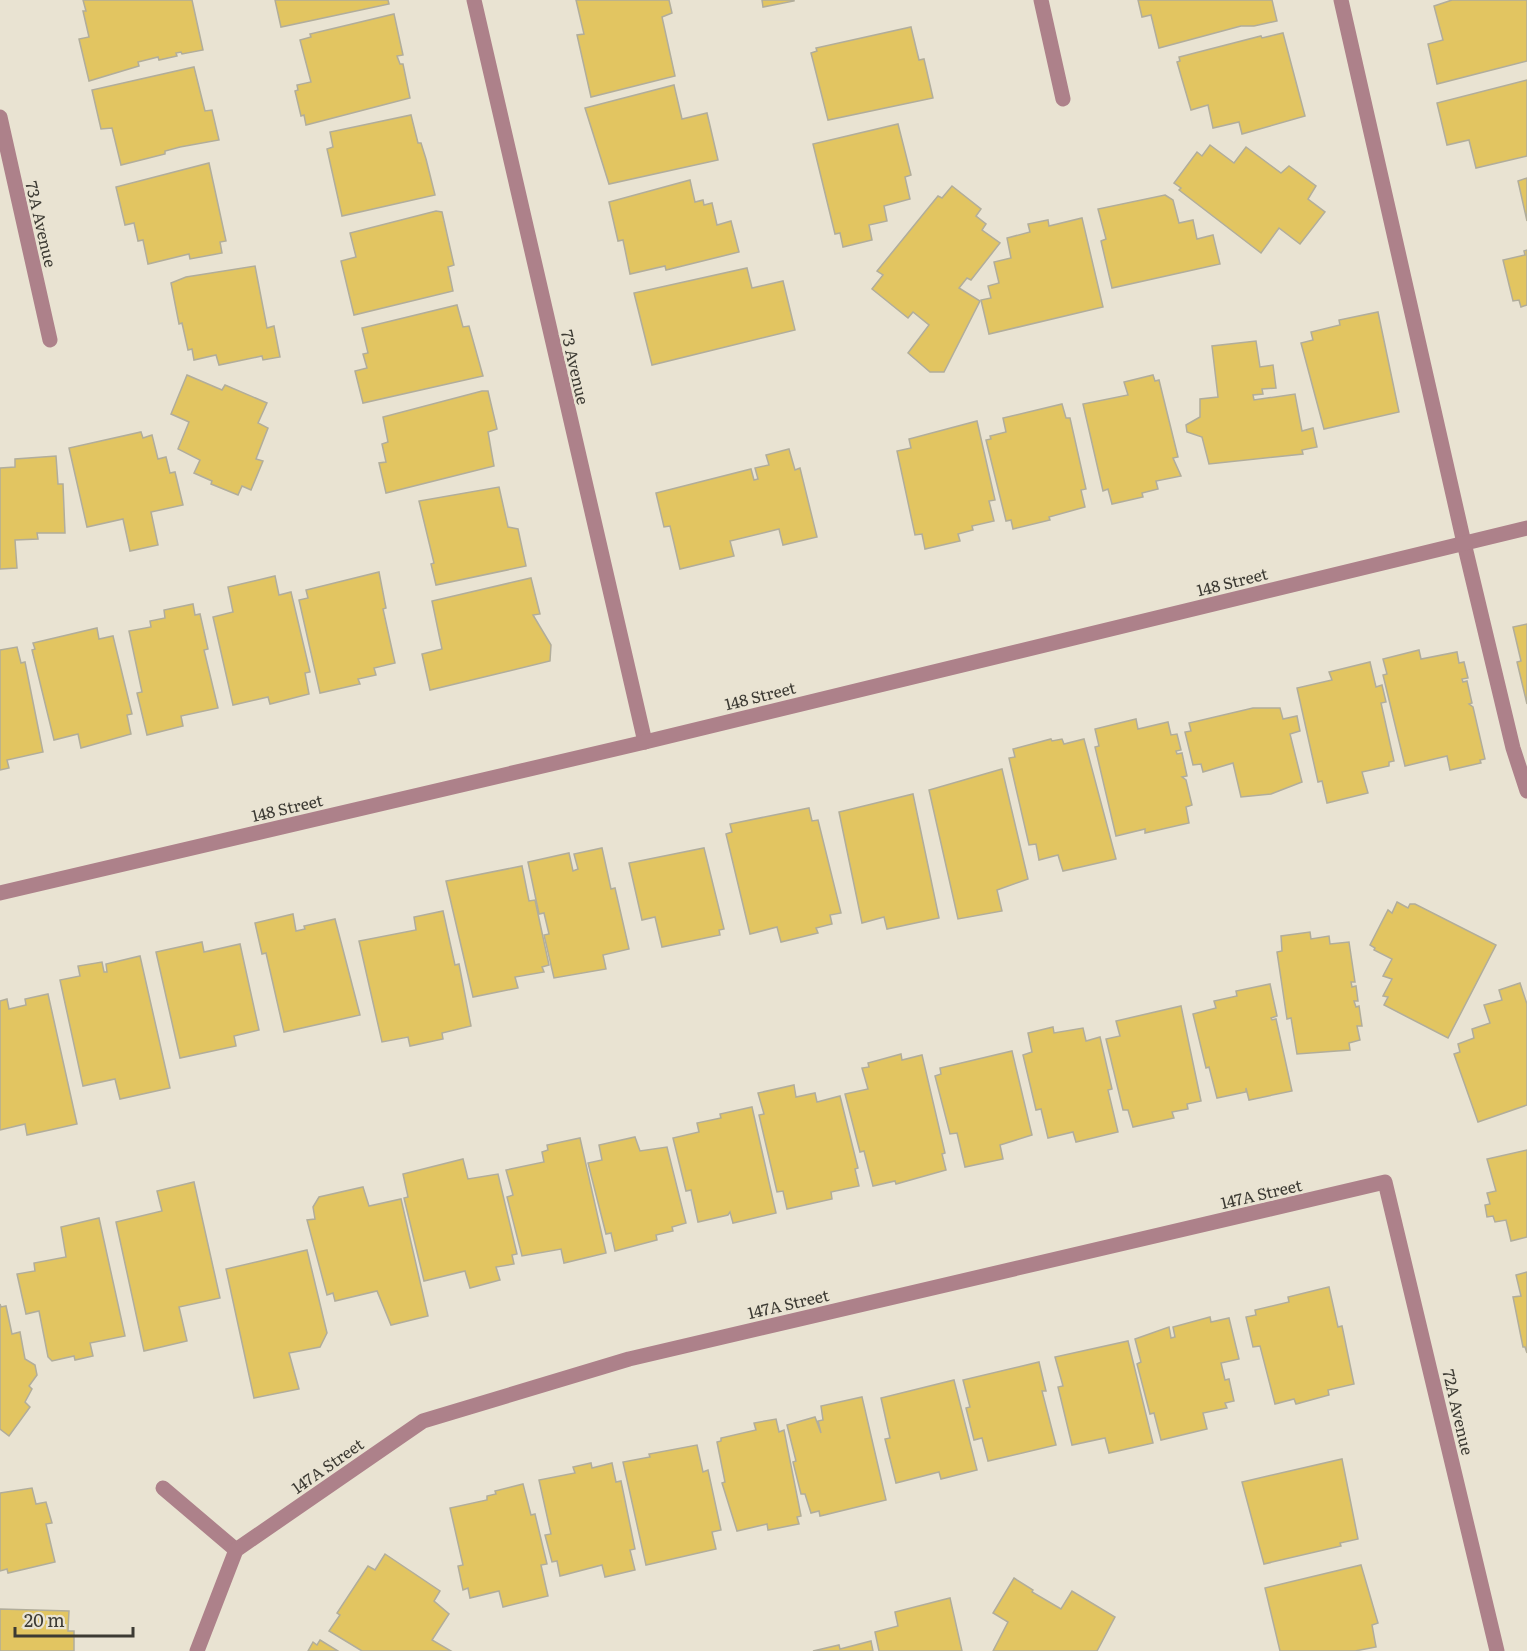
<svg xmlns="http://www.w3.org/2000/svg" width="1527" height="1651" viewBox="0 0 1527 1651" font-family="Literata,serif">
	<style>
		.building { fill: #e2c561; stroke: #b1ad9b; stroke-width: 1.5 }
		.lines { fill: none; stroke-linecap: round; stroke-linejoin: round }
		.minor { stroke: #ad818a; stroke-width: 15 }
		.labels { text-anchor: middle; dominant-baseline: central; stroke-width: 5; stroke-linejoin: round; paint-order: stroke }
		.street-label { font-size: 16px; fill: #3c3a33; stroke: #e9e3d2 }
	</style>
	<rect width="100%" height="100%" fill="#e9e3d2"/>
	<g class="building">
		<polygon points="83,0 192,0 203,50 182,54 181,52 176,53 177,56 159,60 158,57 138,62 139,66 89,81 79,39 89,37 83,11 86,11"/>
		<polygon points="275,0 388,0 389,4 281,27"/>
		<polygon points="576,0 669,0 672,13 662,17 675,76 591,97 577,35 584,34"/>
		<polygon points="762,0 794,0 794,1 763,7"/>
		<polygon points="1138,0 1272,0 1277,21 1254,26 1241,26 1159,48 1151,15 1142,17"/>
		<polygon points="1452,0 1527,0 1527,61 1437,84 1428,44 1443,40 1434,6"/>
		<polygon points="394,14 403,55 397,56 400,64 403,64 410,98 306,125 304,115 301,116 295,91 298,90 297,85 311,82 300,40 311,37 310,34"/>
		<polygon points="911,27 919,60 924,59 933,98 828,120 811,53 817,51 816,48"/>
		<polygon points="1283,33 1305,116 1242,134 1239,122 1213,128 1208,105 1191,110 1177,62 1180,61 1179,57 1261,36 1262,38"/>
		<polygon points="194,67 205,111 212,110 219,140 180,147 165,151 165,154 121,165 112,128 101,129 92,90"/>
		<polygon points="1527,80 1527,156 1476,168 1469,140 1447,145 1437,103"/>
		<polygon points="674,85 682,119 707,113 718,160 609,184 585,108"/>
		<polygon points="411,115 418,143 421,143 426,159 435,195 342,216 327,149 333,147 330,132"/>
		<polygon points="898,124 911,175 905,177 910,199 884,206 887,221 869,225 872,240 843,247 840,233 835,234 813,144"/>
		<polygon points="1210,145 1234,163 1246,147 1281,173 1289,166 1316,186 1308,199 1325,212 1300,244 1279,228 1261,253 1179,190 1181,188 1174,183 1197,152 1202,156"/>
		<polygon points="209,163 226,241 220,242 222,253 190,259 189,254 148,264 143,240 138,241 134,223 125,225 116,187"/>
		<polygon points="1527,178 1527,221 1518,181"/>
		<polygon points="690,180 695,202 703,200 704,205 712,203 717,225 731,221 739,252 666,270 665,266 630,274 623,240 618,241 609,202"/>
		<polygon points="952,186 981,209 976,216 986,224 982,230 1000,243 971,280 967,278 959,288 980,301 944,372 930,372 908,353 929,325 913,312 908,318 872,289 883,275 877,271 938,196 942,198"/>
		<polygon points="1165,195 1173,200 1179,223 1193,220 1197,239 1213,235 1220,264 1112,288 1101,241 1106,239 1098,209"/>
		<polygon points="436,211 442,212 454,265 448,267 453,291 354,315 341,261 356,257 350,233"/>
		<polygon points="1082,218 1103,307 989,334 981,300 991,298 988,286 999,283 994,262 1011,258 1007,238 1030,232 1028,224 1048,220 1049,226"/>
		<polygon points="1527,250 1527,305 1521,307 1519,300 1513,301 1503,260 1525,255 1524,251"/>
		<polygon points="255,266 267,328 274,326 280,357 263,360 262,356 219,365 216,355 194,360 192,349 188,350 182,323 179,324 171,283 186,277"/>
		<polygon points="747,268 752,288 783,281 795,330 652,365 634,293"/>
		<polygon points="457,305 463,327 469,326 483,376 363,403 355,371 367,368 363,354 368,353 362,328"/>
		<polygon points="1378,312 1399,412 1324,429 1301,343 1313,340 1311,332 1340,325 1339,320"/>
		<polygon points="1256,341 1260,367 1273,365 1276,388 1262,389 1263,394 1253,395 1254,400 1295,394 1302,431 1313,428 1317,447 1302,450 1303,454 1209,464 1202,437 1187,432 1186,425 1200,417 1200,399 1218,397 1212,346"/>
		<polygon points="187,375 222,390 225,385 267,403 258,423 268,428 256,459 263,461 251,490 242,486 238,495 211,484 212,481 194,473 200,460 178,449 189,422 171,414"/>
		<polygon points="1153,375 1155,381 1159,380 1178,457 1173,458 1181,476 1156,481 1158,489 1142,493 1143,497 1112,504 1108,489 1103,491 1083,404 1128,395 1124,382"/>
		<polygon points="482,391 488,391 497,429 488,432 494,466 386,493 379,463 386,462 382,444 388,442 383,417"/>
		<polygon points="1062,404 1066,418 1070,418 1086,489 1081,490 1085,507 1049,517 1050,520 1013,529 1011,520 1006,521 986,440 991,439 990,436 1006,432 1003,418"/>
		<polygon points="977,421 995,500 989,501 994,521 972,526 973,530 958,534 960,541 925,549 922,534 915,535 897,451 911,448 909,439"/>
		<polygon points="141,432 143,438 152,435 158,459 166,457 170,473 175,472 183,505 151,512 158,545 130,551 123,519 87,527 69,448"/>
		<polygon points="789,449 795,470 800,468 817,537 783,545 779,529 730,541 734,556 680,569 670,526 664,527 656,493 751,469 754,480 758,479 755,468 769,465 766,455"/>
		<polygon points="56,456 58,484 63,484 65,533 37,533 38,539 15,540 17,568 0,569 0,468 15,467 15,459"/>
		<polygon points="499,487 508,527 518,529 526,566 436,585 431,564 434,563 419,501"/>
		<polygon points="379,572 386,608 383,609 395,663 374,668 376,675 358,679 360,684 320,693 299,600 308,598 306,590"/>
		<polygon points="275,576 279,595 291,592 310,672 305,673 309,694 270,704 268,697 233,705 213,617 233,612 228,587"/>
		<polygon points="531,578 540,614 533,615 551,645 550,661 430,690 422,654 442,649 432,601"/>
		<polygon points="193,604 195,615 200,614 208,649 204,650 218,708 181,716 183,726 147,735 137,693 142,692 129,631 151,627 150,621 165,618 164,610"/>
		<polygon points="1527,624 1527,704 1517,662 1521,661 1513,627"/>
		<polygon points="97,628 99,639 113,636 132,714 127,715 131,734 81,748 78,734 54,740 32,650 35,649 33,643"/>
		<polygon points="17,647 21,663 25,662 43,752 7,760 9,768 0,770 0,650"/>
		<polygon points="1419,650 1421,659 1457,652 1459,663 1464,662 1468,678 1462,679 1463,682 1467,681 1472,703 1469,704 1473,707 1485,759 1480,760 1481,763 1450,770 1447,756 1405,766 1383,675 1387,674 1383,659"/>
		<polygon points="1370,662 1376,687 1382,685 1386,702 1381,703 1394,761 1389,762 1389,766 1362,772 1368,793 1327,803 1322,781 1318,782 1297,688 1332,680 1329,672"/>
		<polygon points="1253,708 1280,708 1283,719 1297,716 1300,731 1290,734 1302,782 1271,794 1241,797 1233,763 1203,772 1201,764 1193,765 1185,732 1191,731 1189,723"/>
		<polygon points="1136,719 1138,729 1168,722 1171,735 1177,734 1181,750 1176,751 1177,754 1182,753 1187,776 1182,777 1186,780 1192,805 1186,807 1189,823 1145,833 1145,829 1116,836 1095,747 1099,746 1095,729"/>
		<polygon points="1051,739 1052,741 1062,739 1064,744 1084,739 1116,859 1063,871 1058,855 1039,860 1036,844 1029,845 1009,758 1015,757 1013,749"/>
		<polygon points="1002,769 1028,879 997,890 1002,911 958,919 929,790"/>
		<polygon points="913,794 939,918 887,929 884,917 862,923 839,812"/>
		<polygon points="809,808 812,821 818,820 841,913 830,915 832,924 816,928 818,933 781,942 777,927 750,934 726,834 732,832 730,824"/>
		<polygon points="602,848 611,889 615,888 629,949 603,955 606,969 554,978 544,935 549,934 544,913 539,914 528,862 569,853 573,871 578,869 574,854"/>
		<polygon points="704,848 724,929 719,930 720,935 662,947 655,917 642,920 629,863"/>
		<polygon points="522,866 529,901 535,900 549,965 542,967 544,972 515,977 518,988 473,997 446,881"/>
		<polygon points="1397,902 1408,908 1410,904 1415,904 1496,945 1448,1038 1384,1005 1388,997 1383,996 1392,979 1383,976 1392,959 1374,950 1375,948 1370,945 1388,910 1392,913"/>
		<polygon points="443,911 455,965 459,964 471,1026 442,1033 443,1039 410,1046 408,1037 382,1042 359,941 416,930 414,917"/>
		<polygon points="293,914 296,931 305,929 304,926 335,919 360,1015 284,1032 266,953 262,954 255,923"/>
		<polygon points="1310,932 1311,939 1329,936 1330,944 1349,942 1355,982 1351,982 1352,987 1356,986 1358,1001 1354,1001 1356,1007 1359,1006 1362,1026 1357,1026 1360,1040 1349,1043 1350,1050 1297,1054 1291,1018 1287,1019 1277,952 1282,951 1281,936"/>
		<polygon points="202,942 204,952 240,944 259,1030 234,1036 236,1046 180,1058 156,952"/>
		<polygon points="140,956 170,1088 120,1099 115,1079 83,1086 60,980 80,976 78,966 102,962 104,972 107,972 106,964"/>
		<polygon points="1520,983 1527,1004 1527,1105 1478,1122 1454,1054 1460,1052 1458,1044 1474,1038 1472,1029 1490,1023 1484,1005 1502,1000 1499,990"/>
		<polygon points="1270,984 1277,1016 1271,1018 1272,1020 1276,1019 1292,1091 1249,1100 1246,1088 1246,1092 1217,1098 1209,1067 1206,1068 1193,1014 1216,1008 1214,1001 1237,996 1236,991"/>
		<polygon points="48,994 77,1124 27,1135 25,1124 0,1130 0,1001 7,999 9,1009 26,1005 25,999"/>
		<polygon points="1181,1006 1201,1101 1187,1104 1188,1109 1172,1112 1174,1118 1133,1127 1128,1110 1123,1110 1106,1039 1120,1036 1116,1021"/>
		<polygon points="1053,1027 1054,1033 1083,1028 1086,1041 1100,1037 1112,1089 1108,1090 1118,1132 1076,1142 1073,1132 1048,1138 1041,1109 1036,1110 1023,1055 1032,1052 1028,1033"/>
		<polygon points="1012,1051 1032,1135 1000,1145 1003,1159 965,1167 957,1133 950,1134 935,1076 941,1074 940,1068"/>
		<polygon points="901,1054 902,1060 922,1055 945,1153 942,1154 946,1170 896,1184 895,1181 873,1186 864,1151 860,1152 845,1094 868,1089 862,1068 869,1067 868,1063"/>
		<polygon points="794,1085 796,1097 815,1093 817,1102 840,1096 858,1168 855,1169 859,1186 831,1192 832,1199 787,1209 783,1191 777,1192 759,1115 764,1114 758,1093"/>
		<polygon points="752,1107 776,1213 733,1223 730,1212 728,1215 698,1222 691,1190 686,1191 673,1138 699,1132 697,1123 721,1118 720,1114"/>
		<polygon points="635,1137 640,1151 667,1147 686,1223 672,1227 673,1231 656,1235 657,1240 615,1251 611,1233 606,1234 588,1163 602,1160 599,1145"/>
		<polygon points="580,1138 606,1253 564,1263 561,1249 522,1256 507,1197 513,1195 506,1170 544,1162 542,1152 548,1150 547,1145"/>
		<polygon points="1527,1150 1527,1237 1511,1241 1506,1220 1495,1222 1493,1216 1487,1217 1485,1205 1490,1204 1487,1193 1496,1191 1487,1159"/>
		<polygon points="463,1159 468,1179 498,1174 517,1254 512,1255 514,1264 496,1267 500,1280 470,1288 465,1271 424,1281 404,1198 408,1197 403,1174"/>
		<polygon points="194,1182 220,1298 179,1307 187,1341 144,1351 116,1222 162,1211 157,1191"/>
		<polygon points="363,1187 369,1206 401,1199 428,1316 391,1325 377,1291 335,1301 333,1293 327,1295 307,1220 315,1219 313,1207 319,1197"/>
		<polygon points="99,1218 125,1336 90,1343 93,1356 75,1360 74,1356 52,1361 48,1357 39,1311 26,1314 17,1274 35,1271 34,1263 66,1257 61,1227"/>
		<polygon points="307,1250 327,1333 320,1347 289,1353 299,1389 254,1398 226,1269"/>
		<polygon points="1527,1272 1527,1353 1525,1347 1523,1347 1513,1297 1521,1296 1516,1275"/>
		<polygon points="1329,1287 1338,1327 1342,1326 1354,1384 1328,1390 1329,1395 1296,1404 1294,1399 1275,1404 1260,1346 1253,1347 1246,1317 1256,1315 1255,1310 1289,1302 1288,1297"/>
		<polygon points="0,1304 1,1307 6,1306 12,1334 20,1332 25,1359 35,1365 37,1375 29,1386 32,1389 25,1402 30,1407 9,1436 0,1429"/>
		<polygon points="1210,1317 1211,1322 1229,1318 1239,1359 1221,1363 1225,1380 1229,1379 1234,1401 1225,1403 1227,1408 1203,1413 1207,1429 1161,1440 1154,1413 1150,1414 1137,1364 1141,1362 1135,1339 1169,1327 1171,1338 1175,1337 1173,1327"/>
		<polygon points="1128,1341 1153,1443 1109,1453 1105,1438 1072,1445 1058,1387 1063,1386 1055,1357"/>
		<polygon points="1039,1362 1046,1391 1042,1391 1056,1445 988,1461 982,1438 974,1440 966,1408 970,1407 963,1380"/>
		<polygon points="954,1380 977,1470 941,1479 939,1472 896,1483 885,1439 890,1438 881,1398"/>
		<polygon points="862,1397 886,1500 820,1516 819,1511 811,1513 805,1494 801,1494 793,1462 796,1461 787,1425 815,1417 821,1433 818,1421 823,1420 821,1406"/>
		<polygon points="776,1419 779,1432 784,1430 801,1516 797,1517 799,1524 768,1530 767,1524 737,1531 722,1483 725,1482 717,1442 721,1441 721,1438 756,1430 754,1423"/>
		<polygon points="697,1445 703,1472 708,1470 721,1530 712,1532 716,1549 646,1565 623,1462 650,1457 649,1454"/>
		<polygon points="1342,1459 1358,1539 1340,1543 1341,1546 1264,1564 1242,1482"/>
		<polygon points="591,1463 592,1468 612,1463 616,1482 621,1481 635,1549 630,1550 635,1570 605,1577 602,1565 560,1576 557,1561 552,1562 545,1535 551,1534 539,1480 575,1473 573,1467"/>
		<polygon points="523,1484 531,1515 535,1514 547,1564 541,1565 548,1596 503,1607 499,1591 470,1598 468,1588 463,1590 458,1566 463,1565 450,1508 487,1500 487,1496 496,1494 495,1491"/>
		<polygon points="32,1488 36,1504 46,1502 52,1523 46,1524 55,1562 8,1573 7,1569 0,1571 0,1493"/>
		<polygon points="385,1554 440,1591 434,1601 449,1614 432,1640 451,1651 362,1651 329,1631 340,1615 337,1613 368,1566 375,1570"/>
		<polygon points="1361,1565 1378,1623 1372,1625 1376,1647 1355,1651 1280,1651 1265,1588"/>
		<polygon points="1014,1578 1033,1590 1032,1592 1061,1609 1072,1591 1115,1617 1097,1651 993,1651 1008,1622 993,1613"/>
		<polygon points="950,1598 962,1651 879,1651 875,1632 898,1626 895,1612"/>
		<polygon points="0,1609 69,1611 68,1631 74,1631 74,1651 0,1651"/>
		<polygon points="320,1640 338,1651 308,1651 313,1642 317,1645"/>
		<polygon points="871,1641 873,1651 813,1651 839,1645 840,1649"/>
	</g>
	<g class="lines">
		<g class="minor">
			<polyline points="474,0 645,742"/>
			<polyline points="1041,0 1063,99"/>
			<polyline points="1341,0 1464,543 1513,748 1527,791"/>
			<polyline points="0,117 50,340"/>
			<polyline points="0,893 645,742 1527,528"/>
			<polyline points="163,1488 236,1550"/>
			<polyline points="197,1651 236,1550 423,1421 629,1359 1385,1182 1497,1651"/>
		</g>
	</g>
	<g class="labels">
		<g class="street-label">
			<text transform="translate(42 224) rotate(77)">73A Avenue</text>
			<text transform="translate(576 367) rotate(77)">73 Avenue</text>
			<text transform="translate(1232 581) rotate(-14)">148 Street</text>
			<text transform="translate(760 695) rotate(-14)">148 Street</text>
			<text transform="translate(287 807) rotate(-13)">148 Street</text>
			<text transform="translate(1261 1193) rotate(-13)">147A Street</text>
			<text transform="translate(788 1303) rotate(-13)">147A Street</text>
			<text transform="translate(1459 1412) rotate(77)">72A Avenue</text>
			<text transform="translate(327 1465) rotate(-35)">147A Street</text>
		</g>
	</g>
	<path d="M15 1627v9h118v-9" fill="none" stroke="#3c3a33" stroke-width="3"/>
	<text x="24" y="1627" font-size="18" fill="#3c3a33" stroke="#e9e3d2" stroke-width="4.5" paint-order="stroke">20 m</text>
</svg>
